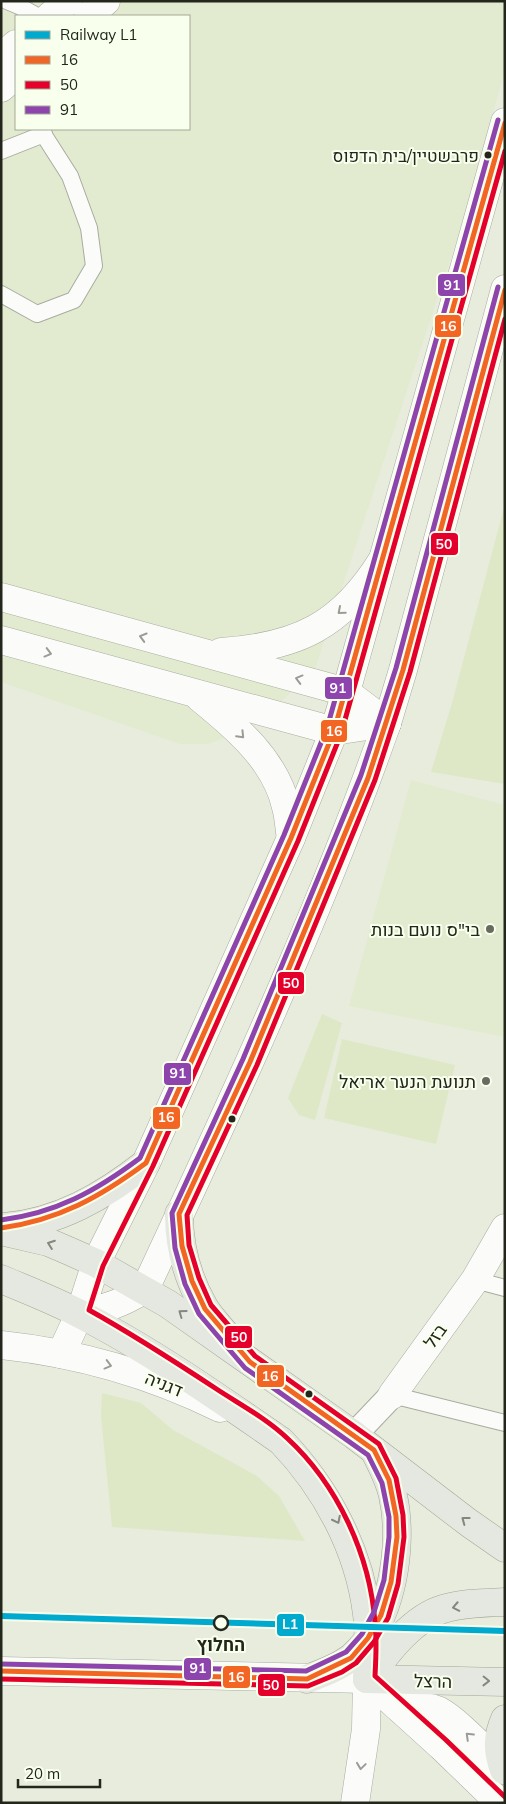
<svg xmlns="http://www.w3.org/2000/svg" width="506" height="1804" viewBox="0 0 506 1804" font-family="Mulish,Heebo,sans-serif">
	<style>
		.built { fill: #e2ebcf; fill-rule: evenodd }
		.green { fill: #dee8c7 }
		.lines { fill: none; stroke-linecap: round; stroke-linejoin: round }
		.service-casing { stroke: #a8aca0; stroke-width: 18 }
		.pedestrian-casing { stroke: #a8aca0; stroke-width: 27 }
		.minor-casing { stroke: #a8aca0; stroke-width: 29 }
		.tertiary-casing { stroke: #a8aca0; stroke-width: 29 }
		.secondary-casing { stroke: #a8aca0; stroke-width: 29 }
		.primary-casing { stroke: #a2a897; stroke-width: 29 }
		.service { stroke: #fbfcfa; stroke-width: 16 }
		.pedestrian { stroke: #fbfcfa; stroke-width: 25 }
		.minor { stroke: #fbfcfa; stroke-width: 28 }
		.tertiary { stroke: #fbfcfa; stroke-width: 28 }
		.secondary { stroke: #fbfcfa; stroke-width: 28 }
		.primary { stroke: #e5e8e0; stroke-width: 28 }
		.bus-1-casing { stroke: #f8ffec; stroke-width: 9 }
		.bus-2-casing { stroke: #f8ffec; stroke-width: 9 }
		.bus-3-casing { stroke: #f8ffec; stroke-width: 9 }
		.bus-1 { stroke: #f26522; stroke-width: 5 }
		.bus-2 { stroke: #e4002b; stroke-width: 5 }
		.bus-3 { stroke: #8e44ad; stroke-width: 5 }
		.rail-1-casing { stroke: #f8ffec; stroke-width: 10 }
		.rail-1 { stroke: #00a9ce; stroke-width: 6 }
		.oneway { stroke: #9a9c96 }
		.oneway2 { stroke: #84877e }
		.bus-dot { fill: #23261b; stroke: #f8ffec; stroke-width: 2 }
		.poi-dot { fill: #686b5f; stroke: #f8ffec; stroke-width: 2 }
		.stop-dot { fill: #f8ffec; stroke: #23261b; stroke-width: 2.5 }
		.labels { text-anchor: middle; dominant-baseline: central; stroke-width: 4; stroke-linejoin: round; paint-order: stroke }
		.bus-label { font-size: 17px; fill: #23261b; stroke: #f8ffec; text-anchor: end }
		.poi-label { font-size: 18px; fill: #23261b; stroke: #f8ffec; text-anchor: end }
		.street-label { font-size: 18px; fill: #23261b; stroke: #f8ffec }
		.stop-label { font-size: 18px; font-weight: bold; fill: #23261b; stroke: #f8ffec }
		.line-badge { stroke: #f8ffec; stroke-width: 2 }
		.badge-label { font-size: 14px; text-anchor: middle; font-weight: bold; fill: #fff }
	</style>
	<rect width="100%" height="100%" fill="#e7ecdc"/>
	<g class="built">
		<path d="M1,1H505V70L463,221L315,669L284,699L247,729L208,744H180L1,682ZM16,16H189V129H16Z"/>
		<polygon points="411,780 505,805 505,1037 349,1006"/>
	</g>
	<g class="green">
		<polygon points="505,504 505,784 431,772 452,703"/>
		<polygon points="322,1014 342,1023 315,1120 299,1115 288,1098"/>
		<polygon points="342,1039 455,1065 436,1144 324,1118"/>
		<polygon points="102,1393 141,1403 173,1430 257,1476 279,1496 305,1541 112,1527 101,1416"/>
	</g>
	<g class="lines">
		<defs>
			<g id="service">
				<polyline points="7,1 19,6 37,16"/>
				<polyline points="1,151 44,134"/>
				<polyline points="1,294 37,314 74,300 94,266 89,228 70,176 40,129"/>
				<polyline points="475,1280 505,1288"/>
				<polyline points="392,1395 505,1423"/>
			</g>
			<polyline id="pedestrian" points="354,1435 392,1395"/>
			<g id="minor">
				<path d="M1,1345C77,1353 151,1374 220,1408"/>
				<polyline points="61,1354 80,1313"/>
				<polyline points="392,1395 475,1280 505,1228"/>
				<polyline points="355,1803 366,1729 367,1679"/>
			</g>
			<g id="tertiary">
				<polyline points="50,16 68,1"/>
				<polyline points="88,16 106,1"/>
				<polyline points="1,57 16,44"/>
				<polyline points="1,88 16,75"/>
				<polyline points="346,692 505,122"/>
				<polyline points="387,723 403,670 505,289"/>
				<polyline points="1,1671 367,1679 441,1746 500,1803"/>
				<path d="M398,1707C410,1706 424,1705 437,1710C454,1717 490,1756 505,1770"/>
			</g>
			<g id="secondary">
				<polyline points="1,597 346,692 387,723"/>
				<polyline points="1,640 334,731 387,723"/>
				<path d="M221,652C297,647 342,626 383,559"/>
				<path d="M346,692L334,731L291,838L146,1163L96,1263L80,1313C105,1309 123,1303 145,1289C232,1103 319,916 387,723"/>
				<path d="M200,698C236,727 276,761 286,807C289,817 289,828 291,838"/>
			</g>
			<g id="primary">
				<path d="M179,1214C179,1246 188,1279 204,1307C210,1317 219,1326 226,1335"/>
				<path d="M4,1227C58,1223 104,1196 146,1163"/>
				<polyline points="1,1231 48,1242 69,1251 96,1263 168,1304 354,1435 469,1523 505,1548"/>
				<path d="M1,1279C27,1290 53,1300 78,1313C149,1349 216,1396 281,1441C326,1488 359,1549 367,1614C370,1635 368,1658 367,1679"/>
				<path d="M307,1679C323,1673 339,1667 352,1657C392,1623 404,1545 393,1496C390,1481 383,1468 376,1454"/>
				<path d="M367,1679C386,1654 412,1618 443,1609C463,1603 484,1603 505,1602"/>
				<polyline points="367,1679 505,1682"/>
				<path d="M504,1770C497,1751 497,1737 505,1719"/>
			</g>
		</defs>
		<use href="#service" class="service-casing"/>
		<use href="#pedestrian" class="pedestrian-casing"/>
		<use href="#minor" class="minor-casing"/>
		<use href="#tertiary" class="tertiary-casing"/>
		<use href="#secondary" class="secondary-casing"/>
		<use href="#primary" class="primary-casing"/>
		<use href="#service" class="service"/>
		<use href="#pedestrian" class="pedestrian"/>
		<use href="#minor" class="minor"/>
		<use href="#tertiary" class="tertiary"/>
		<use href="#secondary" class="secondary"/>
		<use href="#primary" class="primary"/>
		<defs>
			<g id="bus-1">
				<path d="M1,1228C59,1220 100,1197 146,1163L291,838L334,731L505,123"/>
				<polyline points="1,1671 307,1679 351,1658 368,1638 381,1615 391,1582 397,1537 396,1516 389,1480 374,1450 250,1362 205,1309 192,1281 182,1246 179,1214 250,1062 368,778 403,670 505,290"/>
			</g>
			<g id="bus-2">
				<path d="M505,151L341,734L298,841L153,1166L103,1266L89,1310C132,1334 174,1361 215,1388C239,1404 266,1418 287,1438C337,1484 370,1554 375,1623C377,1640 376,1658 375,1676L446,1740L505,1797"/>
				<polyline points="1,1679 308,1686 342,1672 356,1663 374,1642 388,1618 398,1584 404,1537 403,1515 396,1478 379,1444 255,1356 211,1305 199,1278 189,1245 187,1215 257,1065 375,780 410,672 505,319"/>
			</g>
			<g id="bus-3">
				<path d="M1,1220C56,1213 96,1191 140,1158L284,835L327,728L498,120"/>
				<polyline points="1,1664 306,1671 346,1652 362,1634 374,1612 384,1580 389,1537 389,1517 382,1483 368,1455 245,1368 199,1314 185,1284 175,1248 172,1213 243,1059 361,775 396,668 498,287"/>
			</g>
		</defs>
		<use href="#bus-1" class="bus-1-casing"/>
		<use href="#bus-2" class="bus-2-casing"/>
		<use href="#bus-3" class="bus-3-casing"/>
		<use href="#bus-1" class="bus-1"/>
		<use href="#bus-2" class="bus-2"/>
		<use href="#bus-3" class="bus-3"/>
		<defs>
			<polyline id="rail-1" points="1,1616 505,1631"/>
		</defs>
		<use href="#rail-1" class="rail-1-casing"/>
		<use href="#rail-1" class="rail-1"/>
	</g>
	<defs><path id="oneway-chevron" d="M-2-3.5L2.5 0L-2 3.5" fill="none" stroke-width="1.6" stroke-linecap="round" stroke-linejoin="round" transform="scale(1.25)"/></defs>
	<g class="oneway">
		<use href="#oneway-chevron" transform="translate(341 611) rotate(139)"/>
		<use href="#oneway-chevron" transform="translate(143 637) rotate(-164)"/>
		<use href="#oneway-chevron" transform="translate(48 653) rotate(15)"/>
		<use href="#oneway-chevron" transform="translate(299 679) rotate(-165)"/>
		<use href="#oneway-chevron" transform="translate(241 735) rotate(46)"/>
		<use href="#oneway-chevron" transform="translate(108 1365) rotate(15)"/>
		<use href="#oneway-chevron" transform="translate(469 1736) rotate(-136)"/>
		<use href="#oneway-chevron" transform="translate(361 1766) rotate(98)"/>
	</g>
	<g class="oneway2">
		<use href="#oneway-chevron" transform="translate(51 1244) rotate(-160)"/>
		<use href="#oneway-chevron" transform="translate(182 1313) rotate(-144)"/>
		<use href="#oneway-chevron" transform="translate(337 1520) rotate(63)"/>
		<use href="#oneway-chevron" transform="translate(465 1520) rotate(-143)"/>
		<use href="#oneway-chevron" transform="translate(456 1607) rotate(169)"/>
		<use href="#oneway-chevron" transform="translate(486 1681) rotate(1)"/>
	</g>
	<g class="bus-dot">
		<circle cx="488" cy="155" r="4.5"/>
		<circle cx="232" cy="1119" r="4.5"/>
		<circle cx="309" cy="1394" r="4.5"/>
	</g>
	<g class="poi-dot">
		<circle cx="490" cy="929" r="5"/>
		<circle cx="486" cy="1081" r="5"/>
	</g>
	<circle class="stop-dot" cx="221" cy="1623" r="7"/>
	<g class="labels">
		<g class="bus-label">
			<text x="479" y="155">פרבשטיין/בית הדפוס</text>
		</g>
		<g class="poi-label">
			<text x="480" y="929">בי"ס נועם בנות</text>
			<text x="476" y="1081">תנועת הנער אריאל</text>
		</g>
		<g class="street-label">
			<text transform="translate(435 1336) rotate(-54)">בזל</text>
			<text transform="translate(164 1384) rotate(22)">דגניה</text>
			<text transform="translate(433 1681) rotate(1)">הרצל</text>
		</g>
		<g class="stop-label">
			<text x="221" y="1644">החלוץ</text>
		</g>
	</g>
	<g class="line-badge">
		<rect x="437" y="273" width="29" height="24" rx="5" fill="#8e44ad"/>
		<rect x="434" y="314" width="28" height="24" rx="5" fill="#f26522"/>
		<rect x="430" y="532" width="29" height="24" rx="5" fill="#e4002b"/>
		<rect x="324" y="676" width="29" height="24" rx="5" fill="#8e44ad"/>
		<rect x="320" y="719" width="28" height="24" rx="5" fill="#f26522"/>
		<rect x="277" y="971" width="28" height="24" rx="5" fill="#e4002b"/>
		<rect x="163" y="1062" width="29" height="24" rx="5" fill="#8e44ad"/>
		<rect x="152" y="1106" width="29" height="24" rx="5" fill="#f26522"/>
		<rect x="224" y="1325" width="29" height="24" rx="5" fill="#e4002b"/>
		<rect x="256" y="1364" width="29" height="24" rx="5" fill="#f26522"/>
		<rect x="276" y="1613" width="29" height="24" rx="5" fill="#00a9ce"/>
		<rect x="183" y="1657" width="29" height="24" rx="5" fill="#8e44ad"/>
		<rect x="222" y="1665" width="29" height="24" rx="5" fill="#f26522"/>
		<rect x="257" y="1673" width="29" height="24" rx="5" fill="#e4002b"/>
	</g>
	<g class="badge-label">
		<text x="452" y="290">91</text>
		<text x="448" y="331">16</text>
		<text x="444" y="549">50</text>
		<text x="338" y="693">91</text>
		<text x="334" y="736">16</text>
		<text x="291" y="988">50</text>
		<text x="178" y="1078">91</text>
		<text x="166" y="1122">16</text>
		<text x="239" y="1342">50</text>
		<text x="270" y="1381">16</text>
		<text x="290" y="1629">L1</text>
		<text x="198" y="1673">91</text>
		<text x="236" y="1682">16</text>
		<text x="271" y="1690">50</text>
	</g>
	<rect width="506" height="1804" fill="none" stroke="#23261b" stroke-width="5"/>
	<rect x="15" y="15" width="175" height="115" fill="#f8ffec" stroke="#a3a898"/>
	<rect x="25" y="31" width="25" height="8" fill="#00a9ce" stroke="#a3a898"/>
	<text x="60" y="40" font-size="15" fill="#23261b">Railway L1</text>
	<rect x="25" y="56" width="25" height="8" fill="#f26522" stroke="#a3a898"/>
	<text x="60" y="65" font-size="15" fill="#23261b">16</text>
	<rect x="25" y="81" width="25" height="8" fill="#e4002b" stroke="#a3a898"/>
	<text x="60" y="90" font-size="15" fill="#23261b">50</text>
	<rect x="25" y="106" width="25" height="8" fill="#8e44ad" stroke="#a3a898"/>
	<text x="60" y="115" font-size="15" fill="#23261b">91</text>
	<path d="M18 1779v8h82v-8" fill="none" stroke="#23261b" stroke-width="2.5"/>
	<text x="25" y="1779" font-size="15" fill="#23261b" stroke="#f8ffec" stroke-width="4" paint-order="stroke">20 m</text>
</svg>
